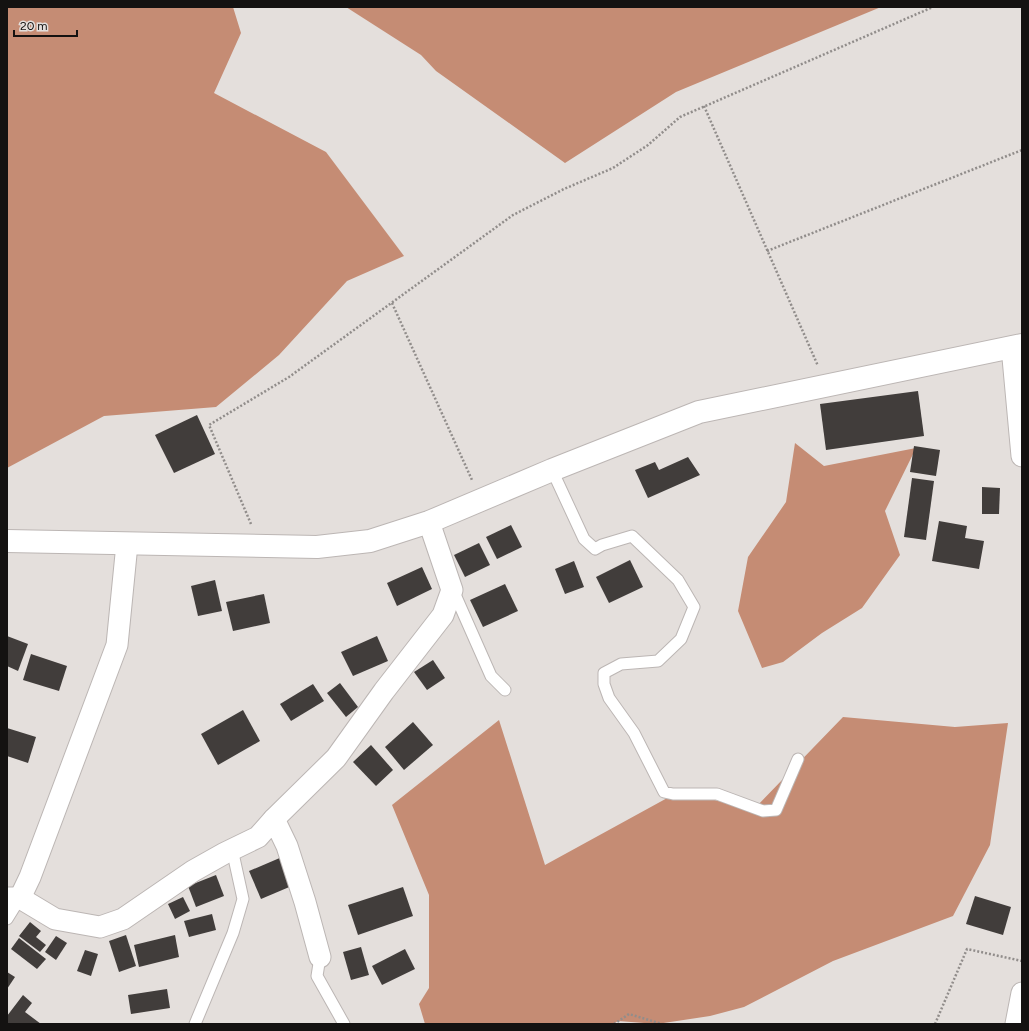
<svg xmlns="http://www.w3.org/2000/svg" width="1029" height="1031" viewBox="0 0 1029 1031" font-family="Figtree,sans-serif">
	<style>
		.forest { fill: #c58c74 }
		.building { fill: #413d3b }
		.lines { fill: none; stroke-linecap: round; stroke-linejoin: round }
		.service-casing { stroke: #bcb6b4; stroke-width: 13 }
		.minor-casing { stroke: #bcb6b4; stroke-width: 23 }
		.tertiary-casing { stroke: #bcb6b4; stroke-width: 24 }
		.path { stroke: #918d8b; stroke-width: 2.5; stroke-dasharray: 2 2; stroke-linecap: butt }
		.service { stroke: #fff; stroke-width: 11 }
		.minor { stroke: #fff; stroke-width: 21 }
		.tertiary { stroke: #fff; stroke-width: 22 }
	</style>
	<rect width="100%" height="100%" fill="#e4dfdc"/>
	<g class="forest">
		<polygon points="7,7 233,7 241,33 214,93 326,152 404,256 347,281 279,355 216,407 104,416 7,468"/>
		<polygon points="346,7 881,7 676,92 565,163 436,71 421,55"/>
		<polygon points="795,443 824,466 916,448 885,511 900,555 862,608 822,633 783,662 762,668 738,611 748,557 786,502"/>
		<polygon points="843,717 955,727 1008,723 990,845 953,916 833,961 744,1007 710,1016 657,1024 618,1021 613,1024 425,1024 419,1004 429,988 429,895 392,805 499,720 545,865 680,791 753,810"/>
	</g>
	<g class="building">
		<polygon points="918,391 924,436 826,450 820,404"/>
		<polygon points="197,415 215,454 174,473 155,435"/>
		<polygon points="914,446 940,450 936,476 910,472"/>
		<polygon points="688,457 700,475 648,498 635,470 655,462 659,470"/>
		<polygon points="912,478 934,481 926,540 904,537"/>
		<polygon points="982,487 1000,488 999,514 982,514"/>
		<polygon points="939,521 967,526 965,538 984,541 979,569 932,561"/>
		<polygon points="511,525 522,547 497,559 486,537"/>
		<polygon points="479,543 490,565 465,577 454,555"/>
		<polygon points="630,560 643,587 609,603 596,577"/>
		<polygon points="574,561 584,587 565,594 555,569"/>
		<polygon points="422,567 432,589 397,606 387,583"/>
		<polygon points="215,580 222,611 198,616 191,586"/>
		<polygon points="505,584 518,611 483,627 470,600"/>
		<polygon points="264,594 270,623 233,631 226,602"/>
		<polygon points="7,636 28,644 18,671 7,666"/>
		<polygon points="377,636 388,661 353,676 341,652"/>
		<polygon points="31,654 67,666 59,691 23,680"/>
		<polygon points="433,660 445,678 427,690 414,672"/>
		<polygon points="340,683 358,707 346,717 327,693"/>
		<polygon points="313,684 324,701 291,721 280,704"/>
		<polygon points="243,710 260,741 218,765 201,734"/>
		<polygon points="413,722 433,745 404,770 385,747"/>
		<polygon points="7,728 36,737 28,763 7,756"/>
		<polygon points="371,745 393,770 376,786 353,762"/>
		<polygon points="282,857 294,885 261,899 249,871"/>
		<polygon points="216,875 224,896 196,907 188,886"/>
		<polygon points="403,887 413,916 358,935 348,905"/>
		<polygon points="975,896 1011,907 1003,935 966,924"/>
		<polygon points="183,897 190,911 175,919 168,904"/>
		<polygon points="212,914 216,930 189,937 184,921"/>
		<polygon points="30,922 41,931 36,937 46,945 40,952 19,936"/>
		<polygon points="126,935 136,966 119,972 109,941"/>
		<polygon points="175,935 179,957 139,967 134,945"/>
		<polygon points="56,936 67,943 56,960 45,952"/>
		<polygon points="19,938 46,959 37,969 11,949"/>
		<polygon points="361,947 369,975 351,980 343,952"/>
		<polygon points="405,949 415,969 382,985 372,966"/>
		<polygon points="85,950 98,954 91,976 77,971"/>
		<polygon points="7,972 15,977 7,989"/>
		<polygon points="167,989 170,1008 131,1014 128,995"/>
		<polygon points="23,995 32,1003 25,1012 41,1024 7,1024 7,1016"/>
	</g>
	<g class="lines">
		<defs>
			<g id="service">
				<polyline points="552,470 584,539 595,549 602,545 632,536 678,580 694,607 681,639 658,661 621,664 604,673 604,684 609,698 634,733 664,792 673,794 717,794 763,811 776,810 798,759"/>
				<polyline points="453,590 491,676 505,690"/>
				<polyline points="7,919 20,898"/>
				<polyline points="320,957 317,976 344,1024"/>
				<polyline points="195,1024 233,933 243,899 232,849"/>
			</g>
			<g id="minor">
				<polyline points="1012,347 1022,456"/>
				<polyline points="274,819 336,758 384,691 443,615 452,590 429,522"/>
				<polyline points="7,898 20,898 55,919 100,927 123,919 193,871 225,853 258,837 274,819 287,846 305,902 320,957"/>
				<polyline points="20,898 30,877 117,645 127,544"/>
				<polyline points="1016,1024 1022,993"/>
			</g>
			<polyline id="tertiary" points="7,541 317,547 370,541 429,522 552,470 699,412 1022,345"/>
		</defs>
		<use href="#service" class="service-casing"/>
		<use href="#minor" class="minor-casing"/>
		<use href="#tertiary" class="tertiary-casing"/>
		<g class="path">
			<polyline points="704,106 818,366"/>
			<polyline points="767,251 1022,150"/>
			<polyline points="392,303 472,480"/>
			<polyline points="251,524 209,425 289,377 513,215 564,189 613,168 648,145 680,117 933,7"/>
			<polyline points="614,1024 629,1014 662,1024"/>
			<polyline points="935,1024 967,949 1022,961"/>
		</g>
		<use href="#service" class="service"/>
		<use href="#minor" class="minor"/>
		<use href="#tertiary" class="tertiary"/>
	</g>
	<rect width="1029" height="1031" fill="none" stroke="#141211" stroke-width="16"/>
	<path d="M14 30v6h63v-6" fill="none" stroke="#141211" stroke-width="2"/>
	<text x="20" y="30" font-size="12" fill="#141211" stroke="#e4dfdc" stroke-width="3" paint-order="stroke">20 m</text>
</svg>
